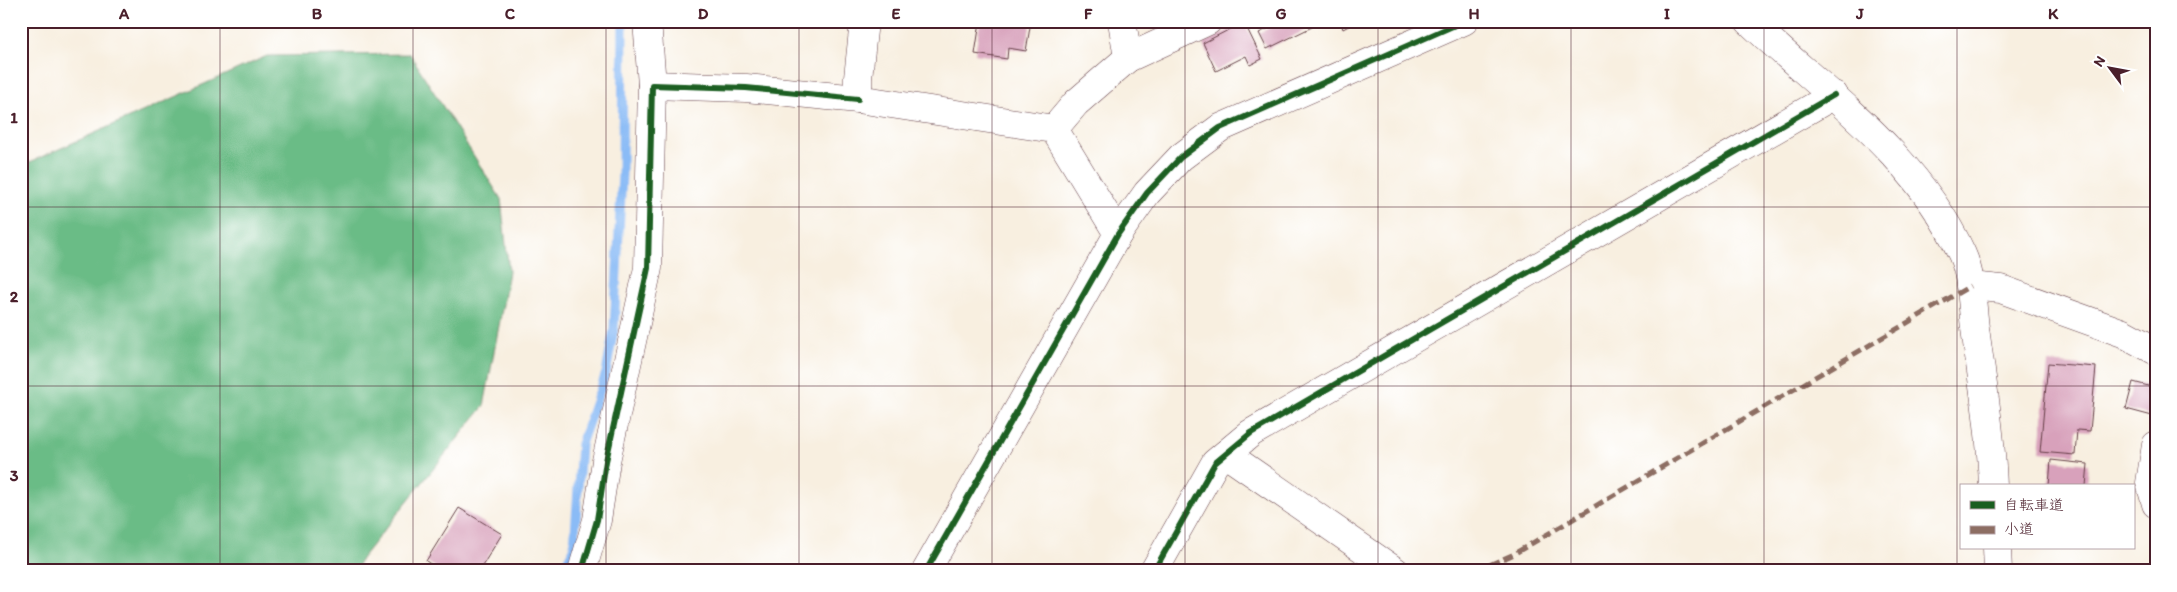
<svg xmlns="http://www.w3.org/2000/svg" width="2177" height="592" viewBox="0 0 2177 592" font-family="Itim,'Klee One',sans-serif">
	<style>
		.forest { fill: #6bbc86; stroke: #5a6e58 }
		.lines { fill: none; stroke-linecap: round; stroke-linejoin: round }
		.stream { stroke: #8abbf6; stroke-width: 9 }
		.building { fill: #d8a1bb }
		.minor-casing { stroke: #643e46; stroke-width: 29 }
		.tertiary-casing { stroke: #643e46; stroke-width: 29 }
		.minor { stroke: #fff; stroke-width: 28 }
		.tertiary { stroke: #fff; stroke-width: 28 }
		.quiet { stroke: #8d6e63; stroke-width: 5; stroke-dasharray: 10 5; stroke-linecap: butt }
		.cycleway-casing { stroke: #fff; stroke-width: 9 }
		.cycleway { stroke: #1b5e20; stroke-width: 6 }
		.grid { fill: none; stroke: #4a1f2b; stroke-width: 1; stroke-opacity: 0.55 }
		.neatline { fill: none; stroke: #4a1f2b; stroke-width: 2 }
		.grid-label { font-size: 16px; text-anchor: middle; font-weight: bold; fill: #4a1f2b }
	</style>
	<rect width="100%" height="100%" fill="#fff"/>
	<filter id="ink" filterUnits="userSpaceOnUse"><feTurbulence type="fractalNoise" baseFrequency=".02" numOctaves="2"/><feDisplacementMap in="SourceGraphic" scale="10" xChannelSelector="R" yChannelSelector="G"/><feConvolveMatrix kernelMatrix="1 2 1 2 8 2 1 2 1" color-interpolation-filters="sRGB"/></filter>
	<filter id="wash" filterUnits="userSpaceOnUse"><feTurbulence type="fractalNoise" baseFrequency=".0096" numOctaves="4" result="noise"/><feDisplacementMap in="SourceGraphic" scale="20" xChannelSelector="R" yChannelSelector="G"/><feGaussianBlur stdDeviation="1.12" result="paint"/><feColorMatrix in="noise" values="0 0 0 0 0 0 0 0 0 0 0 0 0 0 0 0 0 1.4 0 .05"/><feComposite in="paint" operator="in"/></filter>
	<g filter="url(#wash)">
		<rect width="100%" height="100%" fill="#f8efe0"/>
		<polygon class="forest" points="410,54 501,199 509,272 484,406 361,559 355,571 21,571 21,166 267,56"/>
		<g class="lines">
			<polyline class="stream" points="562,571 574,548 581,444 606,373 614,329 622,174 623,21"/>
		</g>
		<g id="blocks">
			<g class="building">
				<polygon points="997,21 1031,21 1026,51 1008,48 1007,59 975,54 980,22 997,25"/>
				<polygon points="1283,21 1309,21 1312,27 1267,49 1259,33"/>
				<polygon points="1340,21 1358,21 1343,29"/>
				<polygon points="1244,22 1262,59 1250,65 1246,56 1216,71 1203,43"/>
				<polygon points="2048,363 2096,367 2090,431 2077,430 2075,455 2040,452"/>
				<polygon points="2133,382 2156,388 2156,417 2126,409"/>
				<polygon points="2051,460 2088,464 2086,486 2049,486"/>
				<polygon points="459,508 502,534 479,571 441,571 426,561"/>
			</g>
		</g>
	</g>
	<g filter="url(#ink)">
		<use href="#blocks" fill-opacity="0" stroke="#643e46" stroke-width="1"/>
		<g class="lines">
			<defs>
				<g id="minor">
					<polyline points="647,21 652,85"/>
					<polyline points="864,21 858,78 858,99 1054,129 1118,234"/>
					<polyline points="1122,21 1128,58"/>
					<path d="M1749,21C1826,94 1916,154 1962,254C1972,276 1972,304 1975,328C1982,380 1991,433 1993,486"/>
					<polyline points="1054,129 1076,103 1128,58 1208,21"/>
					<polyline points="1970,286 2001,289 2123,333 2156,351"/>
					<polyline points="2156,445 2150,483 2156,504"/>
					<polyline points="1226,454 1395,571"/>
					<polyline points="1997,548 1998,571"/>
					<polyline points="582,571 597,520 606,461 648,268 652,85 746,88 858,99"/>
					<polyline points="1154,571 1215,463 1251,433 1834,95"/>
				</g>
				<polyline id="tertiary" points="926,571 1118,234 1147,193 1181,157 1220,128 1464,21"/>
			</defs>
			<use href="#minor" class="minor-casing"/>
			<use href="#tertiary" class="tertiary-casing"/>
			<use href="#minor" class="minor"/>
			<use href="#tertiary" class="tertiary"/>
			<polyline class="quiet" points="1476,571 1512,555 1970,286"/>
			<defs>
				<g id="cycleway">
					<polyline points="582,571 597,520 606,461 648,268 652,85 746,88 858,99"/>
					<polyline points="926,571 1118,234 1147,193 1181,157 1220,128 1464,21"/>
					<polyline points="1154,571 1215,463 1251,433 1834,95"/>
				</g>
			</defs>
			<use href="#cycleway" class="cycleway-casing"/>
			<use href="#cycleway" class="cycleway"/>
		</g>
	</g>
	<path class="grid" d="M220,21V571M413,21V571M606,21V571M799,21V571M992,21V571M1185,21V571M1378,21V571M1571,21V571M1764,21V571M1957,21V571M21,207H2156M21,386H2156"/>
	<rect width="2177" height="592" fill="none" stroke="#fff" stroke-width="55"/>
	<rect x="1960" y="484" width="175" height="65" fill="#ffffff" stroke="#b7a5aa"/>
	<rect x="1970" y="501" width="25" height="8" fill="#1b5e20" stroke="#b7a5aa"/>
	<text x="2004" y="510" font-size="15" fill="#4a1f2b">自転車道</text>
	<rect x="1970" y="526" width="25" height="8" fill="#8d6e63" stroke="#b7a5aa"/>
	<text x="2004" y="534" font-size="15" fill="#4a1f2b">小道</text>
	<g transform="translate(2110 68) rotate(302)" stroke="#ffffff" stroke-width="4" paint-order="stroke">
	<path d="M0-4L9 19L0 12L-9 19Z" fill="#4a1f2b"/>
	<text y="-8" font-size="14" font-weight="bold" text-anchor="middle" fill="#4a1f2b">N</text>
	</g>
	<rect x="28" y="28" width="2122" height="536" class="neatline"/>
	<g class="grid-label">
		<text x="124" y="19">A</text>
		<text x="317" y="19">B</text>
		<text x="510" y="19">C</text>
		<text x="703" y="19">D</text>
		<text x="896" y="19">E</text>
		<text x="1088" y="19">F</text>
		<text x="1281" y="19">G</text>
		<text x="1474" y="19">H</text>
		<text x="1667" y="19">I</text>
		<text x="1860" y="19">J</text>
		<text x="2053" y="19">K</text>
		<text x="14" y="123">1</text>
		<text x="14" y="302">2</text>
		<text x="14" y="481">3</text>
	</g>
</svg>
